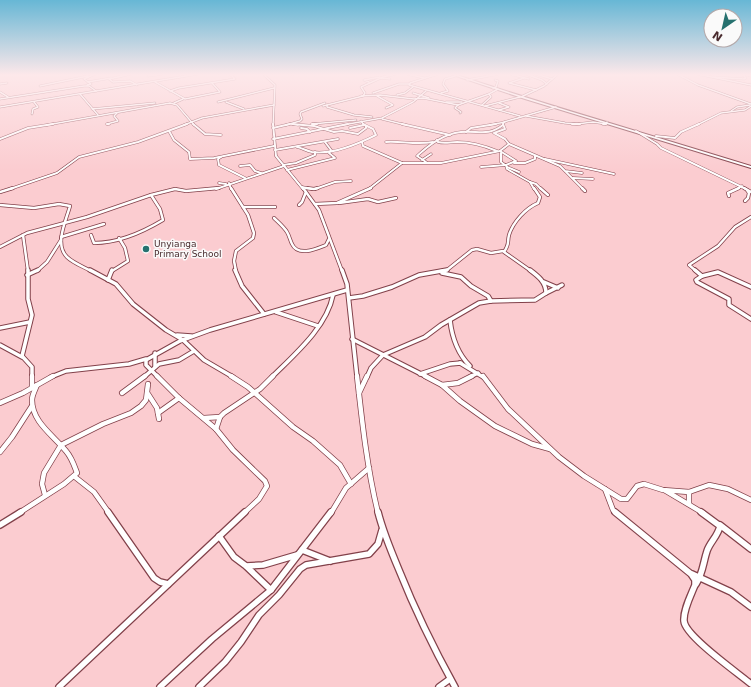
<svg xmlns="http://www.w3.org/2000/svg" width="751" height="687" viewBox="0 0 751 687" font-family="'DejaVu Sans',sans-serif">
	<style>
		.lines { fill: none; stroke-linecap: round; stroke-linejoin: round }
		.minor-far5-casing { stroke: #82414a; stroke-width: 2.5 }
		.minor-far4-casing { stroke: #82414a; stroke-width: 3 }
		.minor-far3-casing { stroke: #82414a; stroke-width: 4 }
		.minor-far2-casing { stroke: #82414a; stroke-width: 5.5 }
		.minor-far1-casing { stroke: #82414a; stroke-width: 6 }
		.minor-casing { stroke: #82414a; stroke-width: 8 }
		.secondary-casing { stroke: #82414a; stroke-width: 2 }
		.minor-far5 { stroke: #fff; stroke-width: 1.5 }
		.minor-far4 { stroke: #fff; stroke-width: 2 }
		.minor-far3 { stroke: #fff; stroke-width: 2.5 }
		.minor-far2 { stroke: #fff; stroke-width: 3.5 }
		.minor-far1 { stroke: #fff; stroke-width: 4.5 }
		.minor { stroke: #fff; stroke-width: 5.5 }
		.secondary { fill: #fff; fill-rule: evenodd }
		.poi-dot { fill: #26716f; stroke: #fafafa; stroke-width: 1.5 }
		.labels { text-anchor: middle; dominant-baseline: central; stroke-width: 3; stroke-linejoin: round; paint-order: stroke }
		.far-poi-label { font-size: 9px; fill: #4a2c2f; stroke: #fafafa; text-anchor: start }
	</style>
	<rect width="100%" height="100%" fill="#fbccd0"/>
	<g class="lines">
		<defs>
			<g id="minor-far5">
				<polyline points="131,74 109,79 113,82 130,81 137,85"/>
				<polyline points="263,74 275,85 273,125"/>
				<polyline points="291,74 294,74"/>
				<polyline points="407,74 424,78"/>
				<polyline points="438,74 410,83 409,85 520,116"/>
				<polyline points="510,74 529,79"/>
				<polyline points="526,74 542,80 547,84"/>
				<polyline points="536,74 552,79"/>
				<polyline points="677,74 698,85 751,104"/>
				<polyline points="697,74 751,85"/>
				<polyline points="744,74 751,76"/>
				<polyline points="148,76 162,74"/>
				<polyline points="713,77 744,79 746,78 743,75 744,74"/>
				<polyline points="381,78 390,79"/>
				<polyline points="524,78 509,83 536,90"/>
				<polyline points="467,80 499,74"/>
				<polyline points="88,82 111,78"/>
				<polyline points="155,82 185,99 220,92 212,83"/>
				<polyline points="369,82 364,80 380,77"/>
				<polyline points="0,84 7,83"/>
				<polyline points="87,85 91,84 84,79 95,74"/>
				<polyline points="40,86 88,76"/>
				<polyline points="493,88 496,87 498,81 495,80"/>
				<polyline points="170,91 179,88 235,79 230,74"/>
				<polyline points="0,92 8,97"/>
				<polyline points="373,93 399,84 410,84"/>
				<polyline points="413,93 429,98"/>
				<polyline points="441,93 448,91 443,84 445,79 455,76"/>
				<polyline points="80,94 98,115"/>
				<polyline points="397,95 405,93 413,87"/>
				<polyline points="361,96 380,95 414,99 423,98 458,105 489,94"/>
				<polyline points="377,96 393,105 386,108"/>
				<polyline points="521,97 544,86 558,74"/>
				<polyline points="0,99 84,86 89,86 96,91"/>
				<polyline points="218,102 274,88"/>
				<polyline points="226,102 244,109"/>
				<polyline points="446,102 462,102"/>
				<polyline points="174,103 183,99"/>
				<polyline points="499,103 509,107 499,110"/>
				<polyline points="327,105 327,107 354,115 372,117"/>
				<polyline points="458,105 455,108 461,112 460,113"/>
				<polyline points="482,105 491,97 489,94 498,89"/>
				<polyline points="323,106 363,96 365,93 361,87 383,77 396,74"/>
				<polyline points="485,106 520,97"/>
				<polyline points="0,107 198,74"/>
				<polyline points="92,109 155,103"/>
				<polyline points="731,111 737,107 750,105"/>
				<polyline points="32,114 33,109 38,107 34,102"/>
				<polyline points="526,116 565,123 577,124 593,122 606,124 607,122"/>
				<polyline points="382,119 406,125"/>
				<polyline points="361,121 364,125"/>
				<polyline points="107,124 118,121 114,116 117,113"/>
				<polyline points="292,124 298,125"/>
				<polyline points="312,124 356,120"/>
				<polyline points="47,125 170,103 177,105 194,125"/>
				<polyline points="184,125 202,118 274,105"/>
				<polyline points="286,125 300,121 302,119 300,114 301,112 325,103"/>
				<polyline points="343,125 382,118 413,102 426,91"/>
				<polyline points="490,125 505,122"/>
				<polyline points="503,125 504,122 556,107"/>
				<polyline points="697,125 721,113 745,110 751,106"/>
			</g>
			<g id="minor-far4">
				<polyline points="107,124 109,124"/>
				<polyline points="193,124 205,134 221,135"/>
				<polyline points="273,124 276,156 303,189"/>
				<polyline points="292,124 314,126 334,132 342,131 358,134 366,128 366,126"/>
				<polyline points="312,124 317,124"/>
				<polyline points="402,124 450,135"/>
				<polyline points="572,124 580,124"/>
				<polyline points="603,124 606,124"/>
				<polyline points="273,128 290,124"/>
				<polyline points="301,128 307,129 310,132"/>
				<polyline points="350,128 364,125"/>
				<polyline points="169,131 174,140 189,152 190,159 214,158 274,146"/>
				<polyline points="636,131 657,144 661,148 746,189"/>
				<polyline points="466,132 471,128 496,124"/>
				<polyline points="656,136 675,138 681,132 699,124"/>
				<polyline points="0,139 28,128 53,124"/>
				<polyline points="273,139 348,124"/>
				<path d="M437,140L438,142C445,144 450,142 457,142C470,142 485,146 497,151"/>
				<polyline points="362,142 363,146 402,163"/>
				<path d="M386,142C402,141 417,145 433,142"/>
				<polyline points="509,144 560,166 565,171 582,173"/>
				<path d="M297,147C302,148 307,151 312,152C332,155 358,144 376,135L373,129L363,124"/>
				<polyline points="275,150 338,139"/>
				<polyline points="500,151 516,161 506,165 507,169 530,182 534,189"/>
				<polyline points="501,153 501,162 505,165"/>
				<polyline points="221,157 218,159 219,165 245,178"/>
				<polyline points="545,159 614,174"/>
				<polyline points="422,160 431,154"/>
				<path d="M426,162L417,156C429,145 443,134 461,132C478,130 487,137 503,125"/>
				<polyline points="514,163 525,163 535,159 535,156"/>
				<polyline points="283,165 296,163 315,155 315,152"/>
				<polyline points="240,166 250,165 255,171 261,173"/>
				<polyline points="481,167 506,165"/>
				<polyline points="507,167 519,172"/>
				<polyline points="287,170 335,158 329,153 331,150 325,142"/>
				<polyline points="566,172 583,189"/>
				<polyline points="573,178 593,179"/>
				<polyline points="530,182 536,184 541,189"/>
				<polyline points="219,183 226,184"/>
				<polyline points="229,183 231,189"/>
				<polyline points="302,187 312,189"/>
				<polyline points="10,189 57,173 79,157 138,142 187,124"/>
				<polyline points="216,189 284,166"/>
				<polyline points="315,189 335,182 351,181"/>
				<polyline points="369,189 402,163 441,163 500,151 509,144 505,139 494,133 505,129 503,124"/>
				<polyline points="737,189 742,186"/>
			</g>
			<g id="minor-far3">
				<polyline points="231,188 248,215 254,233 253,238 236,251 234,261 236,271"/>
				<polyline points="303,188 319,210 342,271"/>
				<polyline points="306,188 314,189 318,188"/>
				<polyline points="540,188 548,195"/>
				<polyline points="582,188 585,191"/>
				<polyline points="744,188 751,192"/>
				<polyline points="0,192 13,188"/>
				<polyline points="729,196 728,193 739,188"/>
				<polyline points="745,201 748,198 749,193 747,190"/>
				<polyline points="339,203 368,199 378,202 396,198"/>
				<polyline points="315,204 337,203 371,188"/>
				<path d="M0,205L34,208L59,204L70,206C66,221 54,244 67,257C73,263 84,267 91,271"/>
				<polyline points="299,205 302,202 306,192"/>
				<polyline points="243,207 275,207"/>
				<path d="M274,218C278,222 284,227 287,232C289,235 290,240 292,244C298,257 316,249 326,245L329,239"/>
				<polyline points="23,235 28,271"/>
				<path d="M91,235L94,243C117,243 143,232 163,220L160,209L151,195"/>
				<polyline points="61,237 104,224"/>
				<polyline points="0,247 27,233 87,217 151,195 175,189 186,191 219,188"/>
				<polyline points="37,271 47,262 61,240"/>
				<polyline points="112,271 128,261 125,248 119,238"/>
				<polyline points="441,271 447,270 472,250 477,249 491,253 503,251"/>
				<path d="M531,271L504,252C510,243 507,243 509,235C513,222 526,208 538,203L540,197L534,188"/>
				<polyline points="696,271 689,265 718,246 735,227 751,217"/>
			</g>
			<g id="minor-far2">
				<polyline points="28,270 28,299 32,315 22,356 32,367 32,377"/>
				<polyline points="90,270 116,284 133,304 166,330 183,340 204,360 233,377"/>
				<polyline points="235,270 242,286 264,314"/>
				<polyline points="342,270 347,284 357,377"/>
				<polyline points="695,270 702,276 696,280 697,282 729,299 729,305 751,319"/>
				<polyline points="442,273 461,277 471,286 488,296 491,301"/>
				<polyline points="27,275 38,270"/>
				<polyline points="702,276 718,272 751,287"/>
				<polyline points="108,280 112,270"/>
				<polyline points="544,282 558,288"/>
				<polyline points="546,293 562,285"/>
				<polyline points="349,298 363,296 392,287 419,275 447,270"/>
				<polyline points="276,312 318,326"/>
				<path d="M450,320C452,338 457,353 470,366"/>
				<polyline points="0,328 30,322"/>
				<polyline points="177,335 191,336"/>
				<polyline points="352,339 427,377"/>
				<polyline points="0,345 22,357"/>
				<polyline points="155,353 155,367"/>
				<polyline points="460,363 483,377"/>
				<polyline points="420,374 450,364 461,363"/>
				<polyline points="51,377 66,371 129,364 146,359"/>
				<polyline points="144,377 159,364 179,360 194,351"/>
				<polyline points="158,377 146,365 146,360 180,341 210,330 347,290"/>
				<path d="M272,377C294,355 327,327 333,295"/>
				<path d="M367,377L371,368L383,355L425,337L441,325L479,303L491,301L535,300L546,293C546,282 538,276 530,270"/>
				<polyline points="470,377 478,373"/>
			</g>
			<g id="minor-far1">
				<polyline points="32,376 32,388"/>
				<polyline points="157,376 179,398 216,429 233,450 265,481 267,486 259,499 244,513"/>
				<polyline points="231,376 248,387 293,427 313,441 340,465 351,484"/>
				<path d="M357,376C362,421 367,468 378,513"/>
				<polyline points="425,376 442,385 460,401 495,426 532,444 550,449"/>
				<polyline points="483,376 508,409 559,457 584,476 621,499 627,499 637,486 644,484 663,490 689,492 709,485 728,489 751,500"/>
				<polyline points="442,385 458,383 472,376"/>
				<polyline points="122,393 145,376"/>
				<polyline points="359,393 367,376"/>
				<polyline points="148,394 157,408 159,419"/>
				<polyline points="0,403 23,393 53,376"/>
				<polyline points="158,413 179,398"/>
				<polyline points="204,418 220,417"/>
				<polyline points="216,429 220,417 224,413 260,389 273,376"/>
				<polyline points="0,452 12,437 32,406"/>
				<polyline points="75,477 94,492 109,513"/>
				<polyline points="605,489 613,510 616,513"/>
				<polyline points="666,491 703,513"/>
				<polyline points="689,492 689,504"/>
				<polyline points="45,495 42,484 44,473 61,445 103,424 131,413 141,406 146,400 148,384"/>
				<path d="M19,513L64,484L77,473C74,465 72,458 66,451C53,435 32,422 32,400C32,395 35,390 37,385"/>
				<polyline points="331,513 346,488 369,468"/>
			</g>
			<g id="minor">
				<polyline points="108,512 154,578 160,582 168,584"/>
				<path d="M378,512C383,532 391,551 399,570C415,610 434,649 455,687"/>
				<path d="M615,512L691,574L695,580V585C691,595 683,610 684,621C685,636 738,673 751,684"/>
				<polyline points="0,525 21,512"/>
				<polyline points="720,525 751,549"/>
				<polyline points="219,536 234,557 246,566 263,565 297,555"/>
				<polyline points="302,550 330,561"/>
				<polyline points="247,567 271,590"/>
				<polyline points="692,574 731,592 751,607"/>
				<path d="M696,584C703,573 703,563 707,551C710,542 718,536 720,526L701,512"/>
				<polyline points="59,687 245,512"/>
				<polyline points="160,687 212,639 271,590 331,512"/>
				<polyline points="199,687 225,662 241,642 259,615 279,595 300,569 306,565 369,554 378,544 382,530"/>
				<polyline points="439,687 450,679"/>
			</g>
			<path id="secondary" d="M450,74H454C552,107 652,135 751,166V168L525,99Z"/>
		</defs>
		<use href="#minor-far5" class="minor-far5-casing"/>
		<use href="#minor-far4" class="minor-far4-casing"/>
		<use href="#minor-far3" class="minor-far3-casing"/>
		<use href="#minor-far2" class="minor-far2-casing"/>
		<use href="#minor-far1" class="minor-far1-casing"/>
		<use href="#minor" class="minor-casing"/>
		<use href="#secondary" class="secondary-casing"/>
		<use href="#minor-far5" class="minor-far5"/>
		<use href="#minor-far4" class="minor-far4"/>
		<use href="#minor-far3" class="minor-far3"/>
		<use href="#minor-far2" class="minor-far2"/>
		<use href="#minor-far1" class="minor-far1"/>
		<use href="#minor" class="minor"/>
		<use href="#secondary" class="secondary"/>
	</g>
	<linearGradient id="sky" x2="0" y2="1"><stop stop-color="#67b7d5"/><stop offset="0.44" stop-color="#fde8ea"/><stop offset="1" stop-color="#fde8ea" stop-opacity="0"/></linearGradient>
	<rect width="751" height="170" fill="url(#sky)"/>
	<circle class="poi-dot" cx="146" cy="249" r="4"/>
	<g class="labels">
		<g class="far-poi-label">
			<text x="154" y="244">Unyianga<tspan x="154" dy="10">Primary School</tspan></text>
		</g>
	</g>
	<g transform="translate(723 28) rotate(214)"><circle r="19" fill="#fafafa" stroke="#b4a8a9"/>
	<path d="M0-3L7 15L0 10L-7 15Z" fill="#26716f"/>
	<text y="-6" font-size="11" font-weight="bold" text-anchor="middle" fill="#4a2c2f">N</text>
	</g>
</svg>
